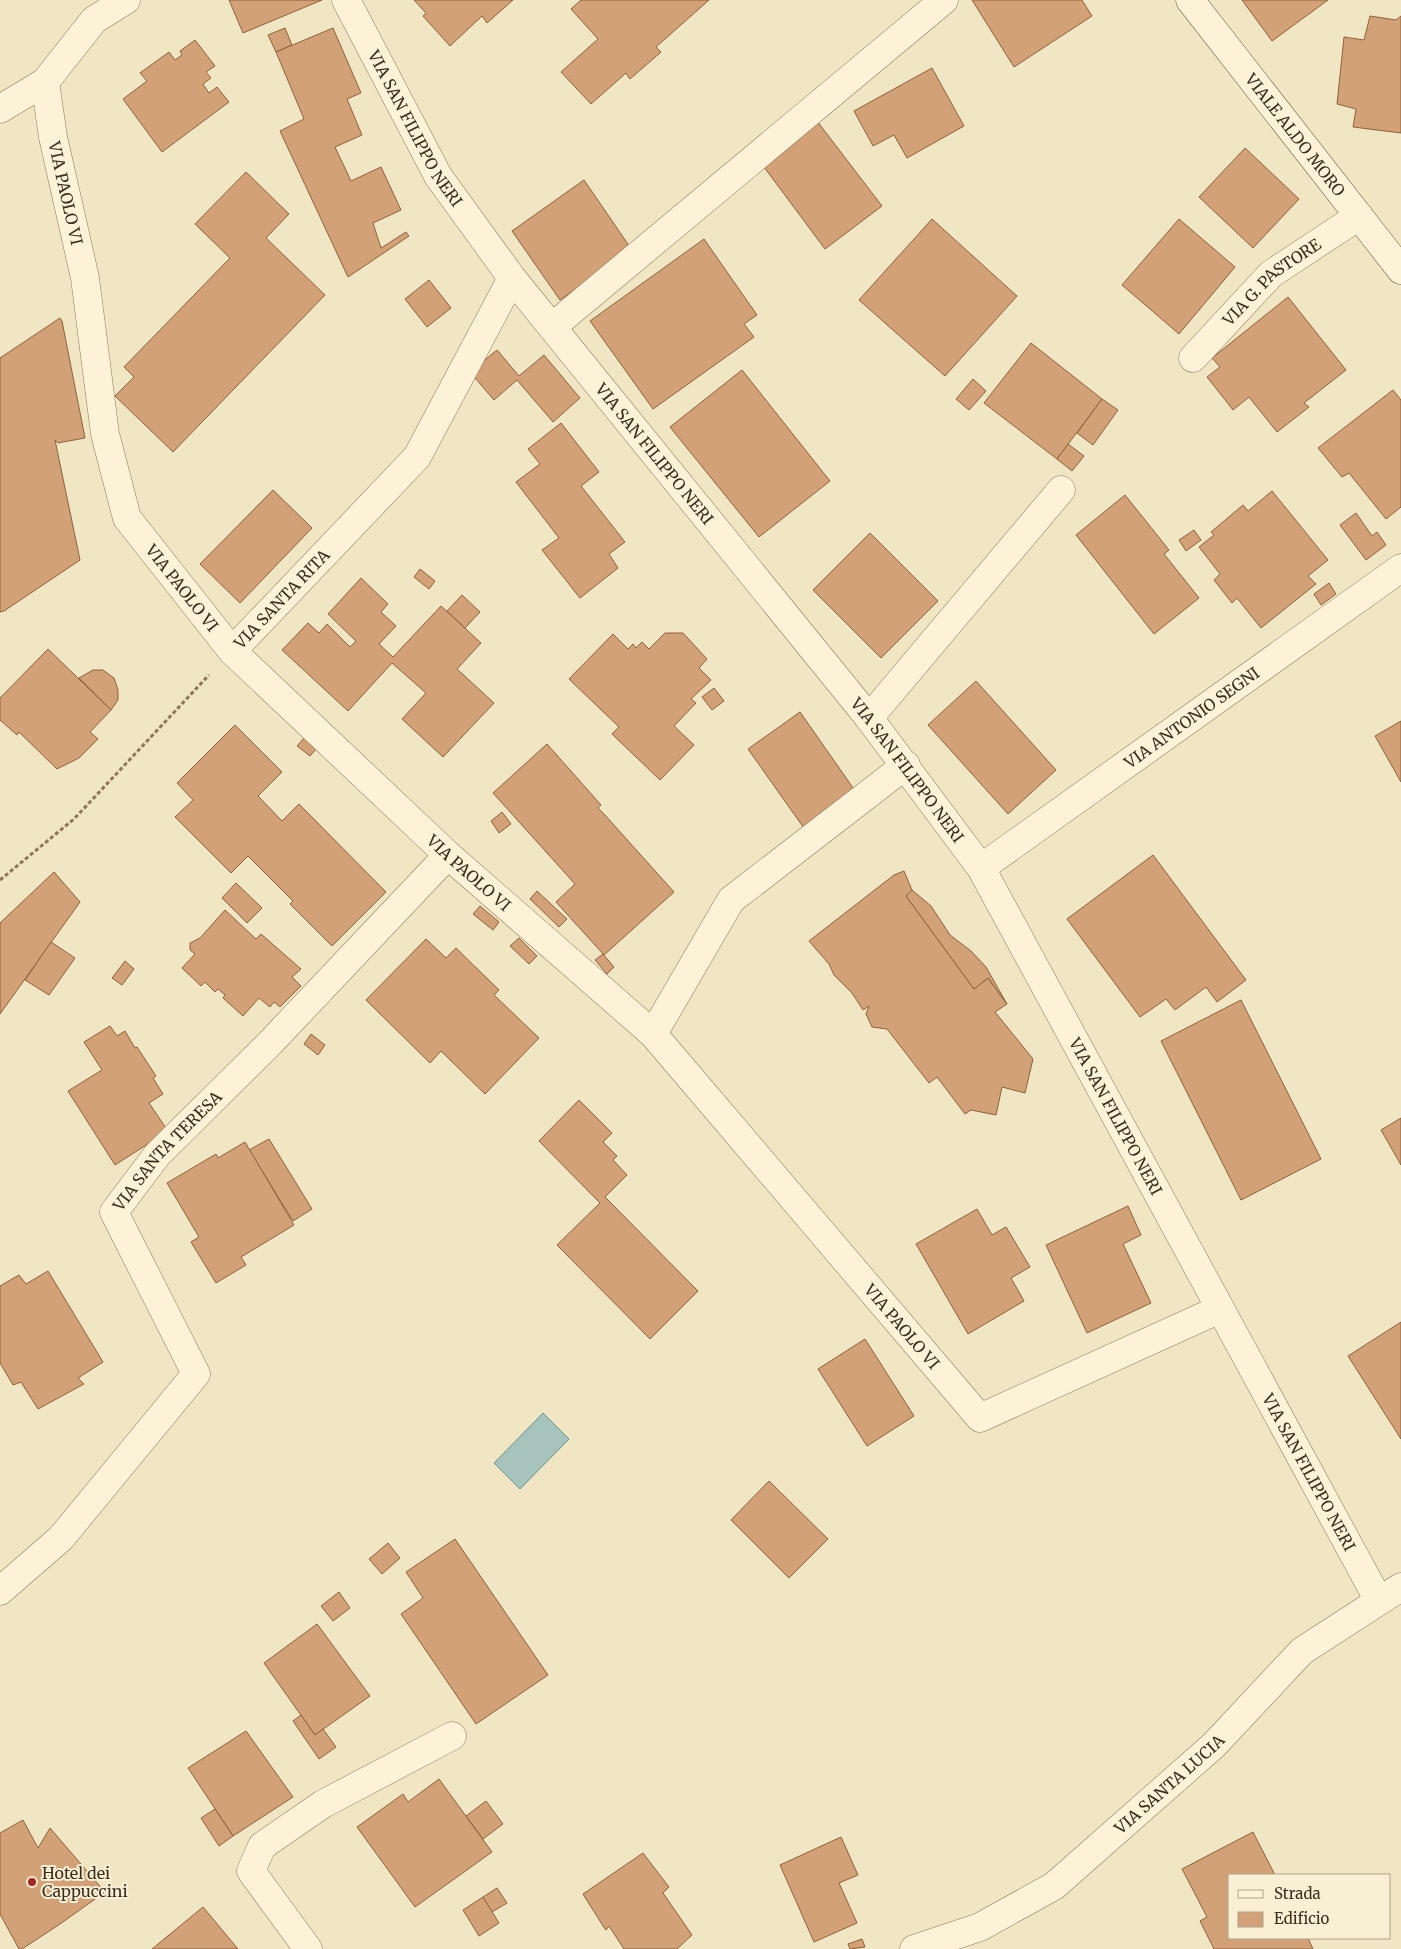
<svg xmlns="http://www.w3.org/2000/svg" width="1401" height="1949" viewBox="0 0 1401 1949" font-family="Merriweather,serif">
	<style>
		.water { fill: #a6c4bc; stroke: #6b938b }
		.building { fill: #d2a177; stroke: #8e613c }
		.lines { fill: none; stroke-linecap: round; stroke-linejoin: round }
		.street-casing { stroke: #8d7758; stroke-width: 29 }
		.secondary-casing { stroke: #6f583c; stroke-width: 29 }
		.path { stroke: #8d7758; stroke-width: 3; stroke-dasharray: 4 2.5; stroke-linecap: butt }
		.street { stroke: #fbf2d7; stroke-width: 28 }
		.secondary { stroke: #fbf2d7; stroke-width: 28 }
		.poi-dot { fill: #a12924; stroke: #f8efd4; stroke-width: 2 }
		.labels { text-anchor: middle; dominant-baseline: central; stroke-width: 4; stroke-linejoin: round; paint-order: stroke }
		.street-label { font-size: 16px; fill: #3c2e1e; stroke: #f8efd4 }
		.poi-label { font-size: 16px; fill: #3c2e1e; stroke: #f8efd4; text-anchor: start }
	</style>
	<rect width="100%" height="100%" fill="#f1e6c3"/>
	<polygon class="water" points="543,1413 569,1439 520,1489 494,1463"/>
	<g class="building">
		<polygon points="229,0 322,0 243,33"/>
		<polygon points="414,0 513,0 487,23 482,16 450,46 423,16 426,13"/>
		<polygon points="581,0 709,0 656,47 661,52 630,79 626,73 591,104 561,72 598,39 571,9"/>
		<polygon points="972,0 1082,0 1092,16 1014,67"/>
		<polygon points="1242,0 1328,0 1272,41"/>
		<polygon points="1370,16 1396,20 1401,16 1401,133 1353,127 1356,109 1337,104 1344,37 1364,40"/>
		<polygon points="285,28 292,45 276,52 268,35"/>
		<polygon points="333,28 361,93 347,99 362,135 335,147 351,181 381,167 401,210 373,223 381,248 406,232 409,236 348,277 280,131 304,119 276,52"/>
		<polygon points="195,40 215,66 206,72 211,78 203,84 209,93 217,87 229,102 162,152 123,99 147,81 140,73 169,52 175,60 182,55 180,51"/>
		<polygon points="932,68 964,126 907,158 894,135 873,146 854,111"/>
		<polygon points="817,121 882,206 825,249 761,163"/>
		<polygon points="1245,148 1299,199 1253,248 1199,197"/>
		<polygon points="246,172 289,214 266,238 325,295 173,452 115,396 134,377 124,367 230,258 195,224"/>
		<polygon points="584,180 632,250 560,300 512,231"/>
		<polygon points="932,219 1017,296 945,376 859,300"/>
		<polygon points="1179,219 1235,267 1179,334 1122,285"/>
		<polygon points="704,239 757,315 744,324 754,337 653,409 590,321"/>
		<polygon points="429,280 451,308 427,327 405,299"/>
		<polygon points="1288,297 1346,370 1304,403 1309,407 1277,432 1249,397 1233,410 1207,377 1220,367 1212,358"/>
		<polygon points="60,318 62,321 85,438 58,443 55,440 80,560 4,611 0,612 0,358"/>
		<polygon points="1031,343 1102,399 1057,459 984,403"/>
		<polygon points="497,350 519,376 544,355 580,398 553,422 517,380 494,400 470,372"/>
		<polygon points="742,370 830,481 759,537 670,427"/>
		<polygon points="973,379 986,391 969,410 956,399"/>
		<polygon points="1393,390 1401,400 1401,507 1386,519 1349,473 1342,477 1318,448"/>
		<polygon points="1102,399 1118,410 1093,445 1077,433"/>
		<polygon points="561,423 599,472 581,486 625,542 609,554 618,568 580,598 542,550 559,538 516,482 540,464 528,449"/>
		<polygon points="1068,444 1084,456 1072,471 1057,459"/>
		<polygon points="273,490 312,528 240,603 200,564"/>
		<polygon points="1272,491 1328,560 1308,576 1316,584 1261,628 1237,598 1232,603 1214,580 1220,574 1199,547 1214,535 1211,532 1243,505 1248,511"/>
		<polygon points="1125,495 1169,550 1164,554 1199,598 1154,634 1076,535"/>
		<polygon points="1356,513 1372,536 1377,532 1386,545 1366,560 1340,525"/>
		<polygon points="1194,530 1201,540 1186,551 1179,540"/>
		<polygon points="870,533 938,601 881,658 813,590"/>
		<polygon points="420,569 435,581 429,589 414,577"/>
		<polygon points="361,578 388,604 381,612 396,626 379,644 393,657 441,606 481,643 457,669 494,703 443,757 402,719 426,693 392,663 348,711 282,650 308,623 319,633 327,624 350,647 356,641 328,614"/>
		<polygon points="1329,583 1336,594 1321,605 1314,594"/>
		<polygon points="462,595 480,612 465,628 447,611"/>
		<polygon points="665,633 683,633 707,659 699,668 711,680 691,699 696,703 674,726 694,745 660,780 612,734 619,727 569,679 613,634 628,649 633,644 636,648 642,642 649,649"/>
		<polygon points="48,649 111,710 90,732 98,739 79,758 57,769 19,732 17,735 0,720 0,698"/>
		<polygon points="93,670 103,670 114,678 118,690 118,700 111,710 79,678"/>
		<polygon points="976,681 1056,770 1008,814 928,725"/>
		<polygon points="714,688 724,701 712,710 702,697"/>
		<polygon points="800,712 858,795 806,831 748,749"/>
		<polygon points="1401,721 1401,782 1375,736"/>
		<polygon points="235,725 282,772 258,796 282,821 299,804 386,892 332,946 290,904 293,901 248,856 231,873 175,817 193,800 177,783"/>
		<polygon points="305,737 317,748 310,756 297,746"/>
		<polygon points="547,744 601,805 598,808 604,814 674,892 604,955 556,902 575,884 493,793"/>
		<polygon points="502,812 511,824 499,833 491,821"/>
		<polygon points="1153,855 1246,980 1217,1002 1206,987 1175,1010 1166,999 1140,1017 1067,919"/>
		<polygon points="904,871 912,890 906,896 974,989 988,978 1007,1004 995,1012 1033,1059 1025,1093 1002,1087 996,1115 971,1110 965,1114 937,1077 929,1083 887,1029 872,1027 866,1014 869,1006 863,1010 852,993 834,975 829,964 809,941 894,875"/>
		<polygon points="54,872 80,902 0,1014 0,923"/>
		<polygon points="236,883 262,908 247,923 222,898"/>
		<polygon points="912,890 931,906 950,935 971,951 986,967 1007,1004 988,978 974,989 906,896"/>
		<polygon points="537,891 567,919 559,927 530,899"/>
		<polygon points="480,906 499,922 493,930 473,914"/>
		<polygon points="225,910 256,939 261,934 301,969 292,977 301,986 280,1007 274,1002 270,1007 259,998 243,1016 223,998 225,995 218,989 215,992 205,982 201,986 182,968 195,954 190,950 190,943 200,938"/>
		<polygon points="519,938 537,956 529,964 510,946"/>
		<polygon points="426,939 446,958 456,948 499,990 494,995 539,1038 485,1094 441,1051 430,1063 366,1000"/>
		<polygon points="51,942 75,958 49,995 25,980"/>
		<polygon points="603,954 614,967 607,974 595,960"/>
		<polygon points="125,961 134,969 122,985 112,978"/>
		<polygon points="1241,1000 1321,1159 1241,1200 1161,1041"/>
		<polygon points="110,1026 117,1036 125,1031 135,1048 137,1047 156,1076 153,1078 163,1094 149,1103 168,1131 115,1165 68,1091 102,1070 84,1042"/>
		<polygon points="311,1034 325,1045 318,1055 304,1044"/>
		<polygon points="579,1100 612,1133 603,1142 617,1156 613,1160 627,1175 605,1197 698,1291 650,1339 557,1245 600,1203 539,1141"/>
		<polygon points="1401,1118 1401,1165 1381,1130"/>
		<polygon points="269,1139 312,1209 293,1221 249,1150"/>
		<polygon points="245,1142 294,1225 241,1257 246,1265 216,1283 191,1242 199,1237 167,1183 216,1154 218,1158"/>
		<polygon points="1128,1206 1141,1235 1123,1244 1151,1303 1087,1333 1046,1245"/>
		<polygon points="977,1209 992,1235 1006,1227 1030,1267 1011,1278 1024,1301 968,1334 916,1244"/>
		<polygon points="48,1271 103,1362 78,1378 84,1384 38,1409 21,1382 13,1385 0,1363 0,1286 19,1275 26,1284"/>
		<polygon points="1401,1322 1401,1439 1348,1356"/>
		<polygon points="865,1339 914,1416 867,1446 818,1369"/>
		<polygon points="769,1481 828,1539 789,1578 731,1520"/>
		<polygon points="455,1539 548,1675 476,1724 401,1614 423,1598 406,1572"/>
		<polygon points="388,1543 400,1558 382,1574 369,1559"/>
		<polygon points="339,1592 350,1608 333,1621 321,1606"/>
		<polygon points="317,1624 370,1696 315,1735 264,1663"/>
		<polygon points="301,1715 315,1735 323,1729 336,1747 319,1759 293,1721"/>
		<polygon points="246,1731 293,1797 233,1836 188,1768"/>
		<polygon points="439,1779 492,1852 415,1907 357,1827 403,1794 408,1802"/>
		<polygon points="486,1801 503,1824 483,1839 466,1816"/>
		<polygon points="215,1809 233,1836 219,1846 201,1818"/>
		<polygon points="23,1820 38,1848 50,1828 105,1892 60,1924 22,1949 19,1949 0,1914 0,1833"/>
		<polygon points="1253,1832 1275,1875 1230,1875 1230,1938 1308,1938 1313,1949 1214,1949 1200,1921 1207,1917 1182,1869"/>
		<polygon points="841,1837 858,1875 839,1883 857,1923 814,1942 780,1865"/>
		<polygon points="643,1853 669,1887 663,1893 692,1935 677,1949 624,1949 609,1926 606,1930 605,1929 583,1894"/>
		<polygon points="497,1888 507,1903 492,1912 483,1897"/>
		<polygon points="483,1897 499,1923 479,1936 463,1910"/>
		<polygon points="203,1907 238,1949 152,1949"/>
		<polygon points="862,1939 865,1947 850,1949 848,1944"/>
	</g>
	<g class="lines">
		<defs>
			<g id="street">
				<path id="s1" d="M126,0L94,20L45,82L53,137L85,278L105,434L127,518L232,651L448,855L653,1034L980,1418L1220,1309"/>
				<path id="s2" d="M346,0L438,176L512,278L869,718L981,868L1379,1601"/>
				<polyline points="0,109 45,82"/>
				<polyline points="552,327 944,0"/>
				<path id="s3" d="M1193,358L1271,274L1359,216"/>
				<path id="s4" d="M232,651L417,457L512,278"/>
				<polyline points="869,718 1061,490"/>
				<path id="s5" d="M981,868L1401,568"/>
				<polyline points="653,1034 731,900 906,765"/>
				<path id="s6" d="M0,1591L61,1538L196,1374L114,1212L157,1155L271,1042L448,855"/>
				<polyline points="308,1949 251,1871 262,1846 323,1804 452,1736"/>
				<path id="s7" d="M914,1949L980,1927L1054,1886L1214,1745L1302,1651L1401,1587"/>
			</g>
			<g id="secondary">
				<path id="s8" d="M1190,0L1401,270"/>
			</g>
		</defs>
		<use href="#street" class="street-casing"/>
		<use href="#secondary" class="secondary-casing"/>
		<polyline class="path" points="0,880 74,819 209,675"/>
		<use href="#street" class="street"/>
		<use href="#secondary" class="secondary"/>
	</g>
	<circle class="poi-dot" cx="32" cy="1882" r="5"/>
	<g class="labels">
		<g class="street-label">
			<text stroke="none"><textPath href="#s2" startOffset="146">VIA SAN FILIPPO NERI</textPath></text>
			<text stroke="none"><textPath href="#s8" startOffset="171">VIALE ALDO MORO</textPath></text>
			<text stroke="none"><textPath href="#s1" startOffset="230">VIA PAOLO VI</textPath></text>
			<text stroke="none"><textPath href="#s3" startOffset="110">VIA G. PASTORE</textPath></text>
			<text stroke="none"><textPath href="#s2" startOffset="551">VIA SAN FILIPPO NERI</textPath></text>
			<text stroke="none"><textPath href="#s1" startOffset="650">VIA PAOLO VI</textPath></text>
			<text stroke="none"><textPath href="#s4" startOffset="72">VIA SANTA RITA</textPath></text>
			<text stroke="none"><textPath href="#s5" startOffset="259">VIA ANTONIO SEGNI</textPath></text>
			<text stroke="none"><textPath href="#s2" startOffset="956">VIA SAN FILIPPO NERI</textPath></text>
			<text stroke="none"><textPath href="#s1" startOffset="1055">VIA PAOLO VI</textPath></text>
			<text stroke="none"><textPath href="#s2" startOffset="1361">VIA SAN FILIPPO NERI</textPath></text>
			<text stroke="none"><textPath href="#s6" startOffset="556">VIA SANTA TERESA</textPath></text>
			<text stroke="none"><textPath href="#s1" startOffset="1684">VIA PAOLO VI</textPath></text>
			<text stroke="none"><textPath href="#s2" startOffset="1766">VIA SAN FILIPPO NERI</textPath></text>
			<text stroke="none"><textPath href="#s7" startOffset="308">VIA SANTA LUCIA</textPath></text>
		</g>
		<g class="poi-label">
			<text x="42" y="1873">Hotel dei<tspan x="42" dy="18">Cappuccini</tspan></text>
		</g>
	</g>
	<rect x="1228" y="1874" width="162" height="65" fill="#f8efd4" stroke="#ada28b"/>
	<rect x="1238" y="1890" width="25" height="8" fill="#fbf2d7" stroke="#ada28b"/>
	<text x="1274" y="1899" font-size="15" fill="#3c2e1e">Strada</text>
	<rect x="1238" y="1912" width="25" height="15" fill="#d2a177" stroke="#ada28b"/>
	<text x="1274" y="1924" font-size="15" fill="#3c2e1e">Edificio</text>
</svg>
